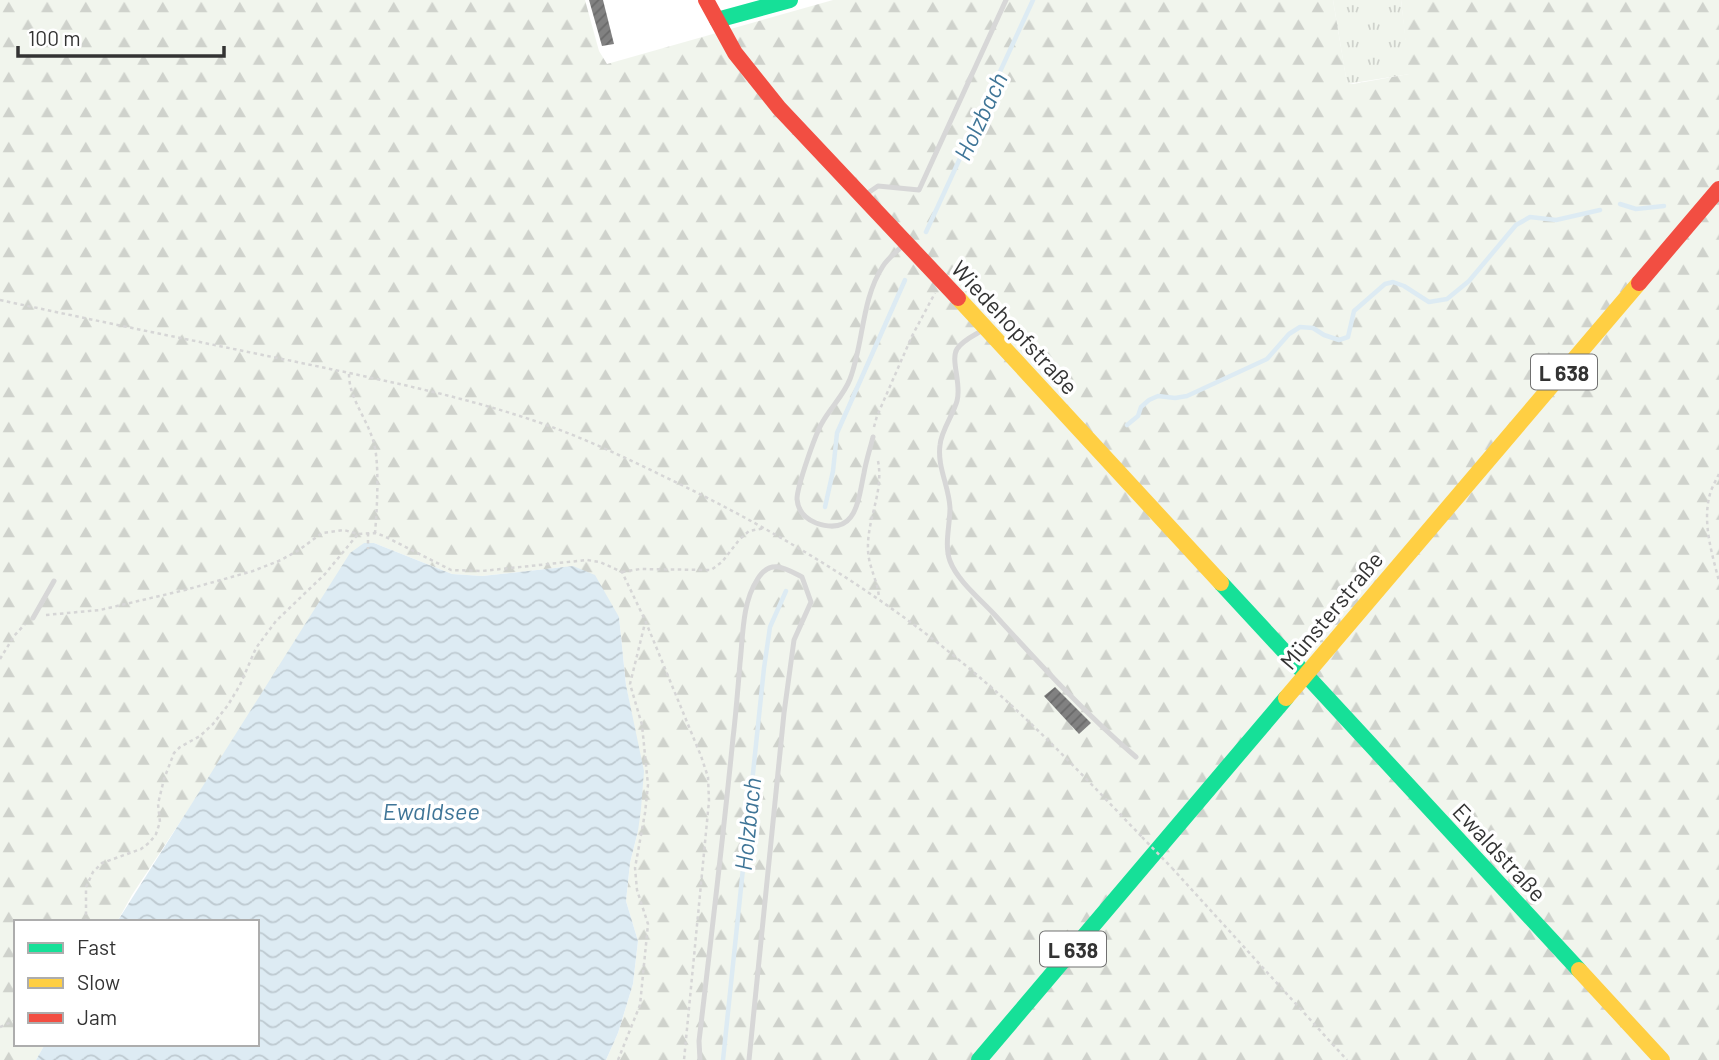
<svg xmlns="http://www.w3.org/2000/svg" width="1719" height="1060" viewBox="0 0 1719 1060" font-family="Barlow,sans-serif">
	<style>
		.grass { fill: url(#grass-tufts) }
		.forest { fill: url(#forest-firs) }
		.water { fill: url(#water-waves) }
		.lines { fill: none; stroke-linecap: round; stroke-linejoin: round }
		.stream { stroke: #ddebf3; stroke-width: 4.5 }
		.building { fill: url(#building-hatch) }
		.path { stroke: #d6d6d6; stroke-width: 2.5; stroke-dasharray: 3.5 3.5; stroke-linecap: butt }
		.lane { stroke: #d7d7d7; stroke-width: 5 }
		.fast { stroke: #16e098; stroke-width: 16 }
		.slow { stroke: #ffcf43; stroke-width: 16 }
		.jam { stroke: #f24e42; stroke-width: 16 }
		.path-bridge { stroke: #d6d6d6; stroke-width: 2.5; stroke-dasharray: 3.5 3.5; stroke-linecap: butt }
		.labels { text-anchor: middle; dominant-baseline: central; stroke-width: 7; stroke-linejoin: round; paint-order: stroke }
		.shield { fill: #fff; stroke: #707070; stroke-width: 2 }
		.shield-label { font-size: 21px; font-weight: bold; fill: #333 }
		.street-label { font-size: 23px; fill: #333; stroke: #fff }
		.water-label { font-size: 24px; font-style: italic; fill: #3f7597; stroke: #fff }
	</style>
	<defs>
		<pattern id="grass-tufts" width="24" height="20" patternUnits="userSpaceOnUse" patternTransform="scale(1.75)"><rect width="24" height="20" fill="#f1f5ed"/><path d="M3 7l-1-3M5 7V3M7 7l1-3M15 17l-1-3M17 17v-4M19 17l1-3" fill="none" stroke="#cfd2cc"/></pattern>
		<pattern id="forest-firs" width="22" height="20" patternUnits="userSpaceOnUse" patternTransform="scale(1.75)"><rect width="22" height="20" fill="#f1f5ed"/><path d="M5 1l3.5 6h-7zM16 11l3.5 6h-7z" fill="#cfd2cc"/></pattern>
		<pattern id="water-waves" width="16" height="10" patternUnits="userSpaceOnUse" patternTransform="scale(1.75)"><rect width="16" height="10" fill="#ddebf3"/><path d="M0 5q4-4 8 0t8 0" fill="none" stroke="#becad1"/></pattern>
		<pattern id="building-hatch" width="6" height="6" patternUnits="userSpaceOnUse" patternTransform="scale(1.75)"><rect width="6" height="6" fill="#818181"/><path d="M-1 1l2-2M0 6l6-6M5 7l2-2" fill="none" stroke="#6a6a6a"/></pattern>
	</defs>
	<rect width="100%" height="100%" fill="#fff"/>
	<polygon class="grass" points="1333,0 1401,0 1410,74 1347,84"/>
	<polygon class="forest" points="0,0 585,0 599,51 607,64 833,0 1333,0 1347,83 1353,84 1409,74 1401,0 1719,0 1719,1060 606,1060 618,1033 633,984 638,941 626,901 630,863 638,831 634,728 626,685 619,617 573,566 482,576 452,574 374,543 364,543 132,895 117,922 16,922 16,1044 45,1044 36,1060 0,1060"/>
	<polygon class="water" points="364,543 374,543 452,574 482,576 573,566 595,575 619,617 626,685 644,771 641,809 638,831 630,863 626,901 638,941 633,984 618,1033 606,1060 36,1060 45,1044 257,1044 257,922 117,922 350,553"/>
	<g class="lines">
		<g class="stream">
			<polyline points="1620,204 1636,209 1664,206"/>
			<polyline points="926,232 1033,0"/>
			<polyline points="1127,425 1138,416 1141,407 1149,400 1158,396 1175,398 1187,396 1267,359 1289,334 1300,327 1313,328 1324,335 1339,340 1348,337 1354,311 1385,284 1393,282 1404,286 1429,302 1447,299 1469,281 1516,225 1530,217 1556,220 1600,210"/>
			<polyline points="825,507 833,471 837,433 905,280"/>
			<polyline points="723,1060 764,668 770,627 786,591"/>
		</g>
	</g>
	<g class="building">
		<polygon points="589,0 603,0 614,44 602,46"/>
		<polygon points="1055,687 1091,723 1079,734 1044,696"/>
	</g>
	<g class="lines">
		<g class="path">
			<path d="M0,300C97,321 195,341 292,361C373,378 454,394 532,420C577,435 620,455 663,476C778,531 889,598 985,682C1041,730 1091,784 1142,837"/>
			<path d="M349,374C349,398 366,417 373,440C380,460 377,510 375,533"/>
			<polyline points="874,427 877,416 912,336 935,293"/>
			<path d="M878,461C884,492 867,519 868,549C868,566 878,581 879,598"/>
			<path d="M1719,474C1716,480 1712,487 1710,494C1702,522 1712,554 1719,581"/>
			<polyline points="368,533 368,549"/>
			<polyline points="622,572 640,569 711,570 722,562 739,540 749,531 765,528"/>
			<polyline points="46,615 100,610 185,590 253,571 281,560 299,550 322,533 344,530 358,534 375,533 384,536 451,570 482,571 587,560 600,562 622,572 645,620 701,756 708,777 709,801 684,1060"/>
			<polyline points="0,659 14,636 25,624"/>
			<polyline points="1172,868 1347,1060"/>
			<polyline points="86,922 86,887 93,872 102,863 141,849 150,842 156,834 160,822 158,804 164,779 174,753 180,747 200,736 213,724 228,705 240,685 256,648 276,621 325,574 358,534"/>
			<polyline points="0,1027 16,1020"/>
			<polyline points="618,1060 640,1005 648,924 637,890 635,868 645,813 648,785 642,725 630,684 645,623"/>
		</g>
		<g class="lane">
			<polyline points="865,195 878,186 919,190 1006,0"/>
			<path d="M983,330C975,335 963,340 957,349C950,360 962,384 957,401C953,415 941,431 940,445C937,467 949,486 950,508C950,525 944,545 950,561C957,580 980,599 994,614C1039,663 1085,714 1136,757"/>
			<path d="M873,437C870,449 866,461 864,473C858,502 856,537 816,523C806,519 798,511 797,499C797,487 815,435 822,423C830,408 844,395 850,379C864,342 861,300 883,266C888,258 898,251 905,243"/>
			<polyline points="33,618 54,581"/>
			<path d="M700,1060L699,1041C711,940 723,839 733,738C736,713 738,688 740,663C743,637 742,603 757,580C770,558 785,568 802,577L811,602L794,640L784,713L749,1060"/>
		</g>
		<g class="fast">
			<polyline points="717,20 790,0"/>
			<polyline points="1221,583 1579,970"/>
			<polyline points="979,1060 1286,698"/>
		</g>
		<g class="slow">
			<polyline points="958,298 1221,583"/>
			<polyline points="1286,698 1639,283"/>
			<polyline points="1579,970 1662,1060"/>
		</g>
		<g class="jam">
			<polyline points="706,0 735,53 779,108 958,298"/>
			<polyline points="1639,283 1719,189"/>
		</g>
		<polyline class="path-bridge" points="1142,837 1172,868"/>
	</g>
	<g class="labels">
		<g class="shield">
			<rect x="1531" y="354.5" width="66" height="35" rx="5"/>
			<rect x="1040" y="931.5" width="66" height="35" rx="5"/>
		</g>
		<g class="shield-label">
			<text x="1564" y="372">L 638</text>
			<text x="1073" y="949">L 638</text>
		</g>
		<g class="street-label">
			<text transform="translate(1015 327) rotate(47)">Wiedehopfstraße</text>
			<text transform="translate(1331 610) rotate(-50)">Münsterstraße</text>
			<text transform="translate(1500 852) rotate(47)">Ewaldstraße</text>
		</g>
		<g class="water-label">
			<text transform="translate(980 116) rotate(-65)">Holzbach</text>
			<text x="431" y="810">Ewaldsee</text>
			<text transform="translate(747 824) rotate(-84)">Holzbach</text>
		</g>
	</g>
	<rect x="14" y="920" width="245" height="126" fill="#ffffff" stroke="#adadad" stroke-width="2"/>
	<rect x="28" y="943" width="35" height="10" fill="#16e098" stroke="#adadad" stroke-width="2"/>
	<text x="77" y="955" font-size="21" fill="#333333">Fast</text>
	<rect x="28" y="978" width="35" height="10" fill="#ffcf43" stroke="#adadad" stroke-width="2"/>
	<text x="77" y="990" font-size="21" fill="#333333">Slow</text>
	<rect x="28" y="1013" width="35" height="10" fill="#f24e42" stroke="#adadad" stroke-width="2"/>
	<text x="77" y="1025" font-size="21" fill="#333333">Jam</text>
	<path d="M18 46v10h206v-10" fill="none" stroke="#333333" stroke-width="3.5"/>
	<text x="28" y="46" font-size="21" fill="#333333" stroke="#ffffff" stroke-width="5" paint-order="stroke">100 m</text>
</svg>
